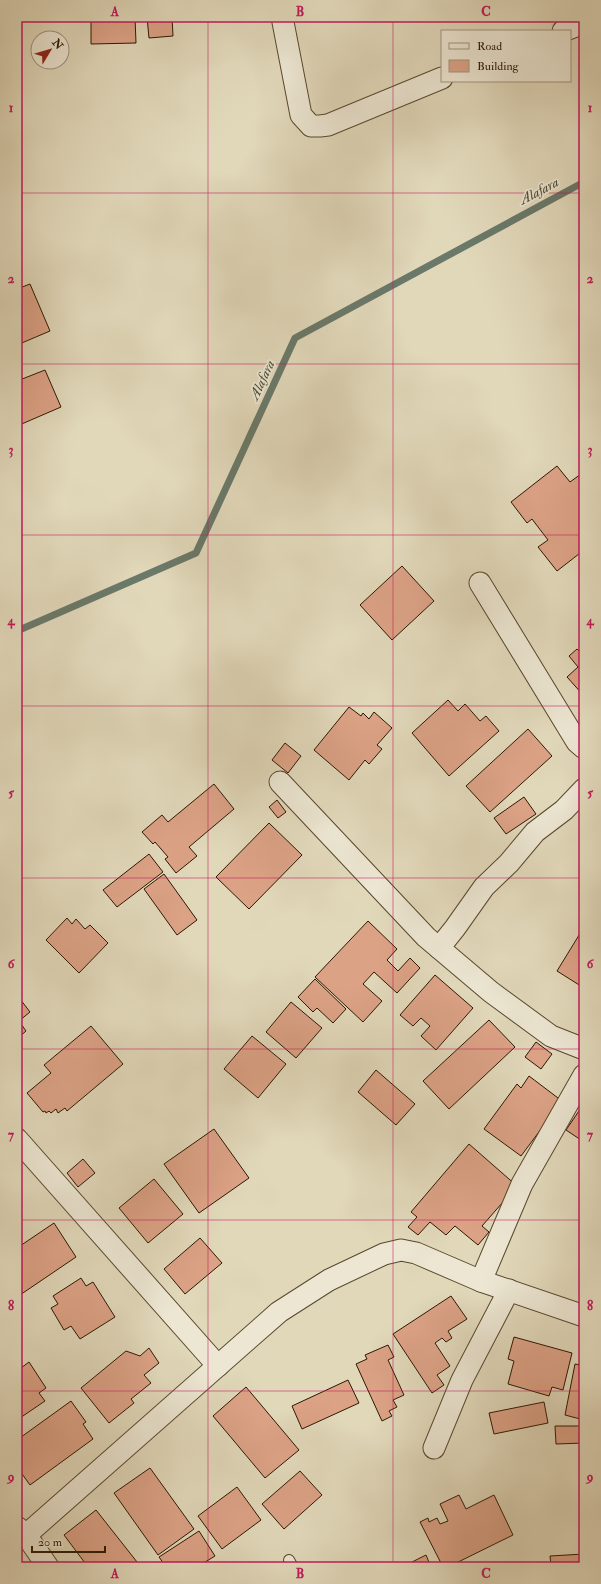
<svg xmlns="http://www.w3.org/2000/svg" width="601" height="1584" viewBox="0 0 601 1584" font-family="'IM FELL Double Pica',serif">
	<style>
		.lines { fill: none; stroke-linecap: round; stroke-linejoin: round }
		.stream { stroke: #6a7969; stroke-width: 7 }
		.building { fill: #dca286; stroke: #2c1800 }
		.service-casing { stroke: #59482e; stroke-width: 12 }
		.minor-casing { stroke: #59482e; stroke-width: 23 }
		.service { stroke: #ece6d2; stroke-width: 10 }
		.minor { stroke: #ece6d2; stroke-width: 21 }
		.grid { fill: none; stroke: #c2185b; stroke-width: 1; stroke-opacity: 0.55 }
		.labels { text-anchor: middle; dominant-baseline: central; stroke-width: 3.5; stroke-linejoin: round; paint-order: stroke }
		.water-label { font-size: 14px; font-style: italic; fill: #50513d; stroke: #ece6d2 }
		.neatline { fill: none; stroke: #c2185b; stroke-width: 1.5 }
		.grid-label { font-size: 13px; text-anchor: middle; font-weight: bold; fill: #c2185b }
	</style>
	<rect width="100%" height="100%" fill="#e1d8ba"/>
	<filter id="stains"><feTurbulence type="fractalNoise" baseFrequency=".005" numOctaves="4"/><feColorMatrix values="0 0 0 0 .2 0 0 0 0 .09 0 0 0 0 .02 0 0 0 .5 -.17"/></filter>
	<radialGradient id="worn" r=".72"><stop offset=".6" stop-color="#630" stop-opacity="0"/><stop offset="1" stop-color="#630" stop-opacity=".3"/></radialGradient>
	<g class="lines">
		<polyline class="stream" points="17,631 196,553 295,338 584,182"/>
	</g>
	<g class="building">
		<polygon points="91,17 135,17 136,43 91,44"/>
		<polygon points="147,17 172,17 173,36 149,38"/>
		<polygon points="30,284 50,331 17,345 17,289"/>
		<polygon points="45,370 61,407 17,426 17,381"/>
		<polygon points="557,466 570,482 581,474 584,478 584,550 557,571 538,547 548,540 532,519 527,523 511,502"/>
		<polygon points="402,566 434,601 392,640 360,605"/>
		<polygon points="577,649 583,655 584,654 584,696 567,677 578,667 569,656"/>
		<polygon points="448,700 458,711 465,704 480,721 486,716 499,731 449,776 412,733"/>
		<polygon points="349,707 361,716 363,713 369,719 374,712 392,728 377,745 382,749 369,764 365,760 349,780 314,750"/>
		<polygon points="528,729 552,756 490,812 466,786"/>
		<polygon points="285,743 301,756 288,773 272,760"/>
		<polygon points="214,784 234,809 189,847 197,856 176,873 165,859 168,857 155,842 153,844 142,832 162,815 168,822"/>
		<polygon points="524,797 536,814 506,834 494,818"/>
		<polygon points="277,800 286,812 278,818 269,807"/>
		<polygon points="269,823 302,855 249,909 216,877"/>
		<polygon points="149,854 163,872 117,907 103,890"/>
		<polygon points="164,874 197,920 177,935 144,889"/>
		<polygon points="67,918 72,924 76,919 85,929 90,925 108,943 79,973 46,940"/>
		<polygon points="368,921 397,949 387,960 398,971 410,958 420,968 397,993 374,972 363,984 382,1001 363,1022 315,977"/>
		<polygon points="584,927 584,988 557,971"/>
		<polygon points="435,975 473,1008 436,1050 421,1036 430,1026 421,1018 413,1026 400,1015"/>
		<polygon points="315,979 346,1009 333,1023 317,1008 313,1012 298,997"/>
		<polygon points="17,995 30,1012 19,1021 26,1031 17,1039"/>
		<polygon points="291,1002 322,1028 296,1058 266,1032"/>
		<polygon points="489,1020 515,1047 449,1109 423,1081"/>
		<polygon points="91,1026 123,1064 67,1111 65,1108 58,1113 56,1109 51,1113 49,1111 46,1113 45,1111 43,1112 27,1093 51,1073 44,1065"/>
		<polygon points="252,1036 286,1064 258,1098 224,1069"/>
		<polygon points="536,1042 552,1054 541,1069 525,1057"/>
		<polygon points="376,1070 415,1104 396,1125 358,1092"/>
		<polygon points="529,1076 562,1101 521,1156 484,1129 517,1084 521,1088"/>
		<polygon points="583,1105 584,1106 584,1142 566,1130"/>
		<polygon points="214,1129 249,1178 199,1213 164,1164"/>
		<polygon points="469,1144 517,1186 482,1226 489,1232 478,1245 455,1226 446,1235 430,1222 418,1235 408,1227 417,1217 411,1212"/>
		<polygon points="83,1159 95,1173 78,1187 67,1173"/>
		<polygon points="154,1179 183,1214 148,1243 119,1208"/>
		<polygon points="54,1223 76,1257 17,1297 17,1248"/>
		<polygon points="200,1238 222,1263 185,1294 164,1269"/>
		<polygon points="81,1278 86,1286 93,1282 115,1317 80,1339 71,1326 64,1330 51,1308 58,1304 53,1296"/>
		<polygon points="451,1296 467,1319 448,1331 452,1338 446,1342 442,1338 435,1343 450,1366 437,1375 444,1385 432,1393 393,1334"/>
		<polygon points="514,1337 572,1353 563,1390 552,1387 549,1396 508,1384 514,1361 508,1359"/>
		<polygon points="388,1345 394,1357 388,1360 404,1395 393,1400 397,1407 389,1411 392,1416 382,1421 356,1364 367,1359 365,1355"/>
		<polygon points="149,1348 159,1363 144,1375 151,1383 131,1399 134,1403 109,1423 81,1388 126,1351 140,1356"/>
		<polygon points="583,1355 584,1356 584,1420 565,1415 575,1364 581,1365"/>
		<polygon points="29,1362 46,1388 39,1393 45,1401 17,1420 17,1363 21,1368"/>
		<polygon points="348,1380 359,1403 302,1429 292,1406"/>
		<polygon points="246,1387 299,1450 265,1478 213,1416"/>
		<polygon points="71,1401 86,1422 83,1424 93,1439 30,1485 17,1467 17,1440"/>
		<polygon points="544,1402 548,1423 494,1434 489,1413"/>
		<polygon points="555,1426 584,1426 584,1443 556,1444"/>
		<polygon points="150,1468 194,1529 158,1555 114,1493"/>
		<polygon points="300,1471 322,1495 284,1529 262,1504"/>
		<polygon points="237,1487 261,1520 222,1549 198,1516"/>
		<polygon points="459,1495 466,1509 494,1495 513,1535 448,1567 443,1567 420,1522 428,1518 429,1522 437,1518 440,1524 448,1521 440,1504"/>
		<polygon points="96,1510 141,1567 88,1567 64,1535"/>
		<polygon points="199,1531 215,1556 197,1567 166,1567 159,1557"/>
		<polygon points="584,1554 584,1567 551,1567 550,1556"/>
		<polygon points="426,1555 431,1567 402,1567"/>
	</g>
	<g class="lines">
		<defs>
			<polyline id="service" points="289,1560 293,1567"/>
			<g id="minor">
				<polyline points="282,17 301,115 311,126 320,126 328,125 442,78"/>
				<polyline points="563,31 584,23"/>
				<polyline points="480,583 577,742 584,748"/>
				<polyline points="280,782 426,937 491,992 551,1036 584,1049"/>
				<polyline points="439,948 455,928 484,887 509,863 535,832 564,810 584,789"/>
				<polyline points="17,1139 218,1366"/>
				<polyline points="481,1281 522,1184 584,1075"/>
				<polyline points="434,1448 462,1380 509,1290"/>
				<polyline points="17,1527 26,1535 48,1567"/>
				<polyline points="26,1535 279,1312 329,1280 384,1254 401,1250 416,1253 481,1281 584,1316"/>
			</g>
		</defs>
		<use href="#service" class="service-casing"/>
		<use href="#minor" class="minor-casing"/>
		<use href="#service" class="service"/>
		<use href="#minor" class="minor"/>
	</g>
	<path class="grid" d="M208,17V1567M393,17V1567M17,193H584M17,364H584M17,535H584M17,706H584M17,878H584M17,1049H584M17,1220H584M17,1391H584"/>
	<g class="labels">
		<g class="water-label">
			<text transform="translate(539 191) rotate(-28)">Alafara</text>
			<text transform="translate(262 380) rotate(-65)">Alafara</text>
		</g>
	</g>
	<rect width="601" height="1584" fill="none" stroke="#e1d8ba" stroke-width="44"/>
	<rect x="441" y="30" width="130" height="52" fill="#ece6d2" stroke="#9f947e"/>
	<rect x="449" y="43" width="20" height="6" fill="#ece6d2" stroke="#9f947e"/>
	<text x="477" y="50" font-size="12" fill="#2c1800">Road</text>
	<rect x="449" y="60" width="20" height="12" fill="#dca286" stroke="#9f947e"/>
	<text x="477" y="70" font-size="12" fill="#2c1800">Building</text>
	<g transform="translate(50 50) rotate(52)"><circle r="19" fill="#ece6d2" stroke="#9f947e"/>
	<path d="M0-3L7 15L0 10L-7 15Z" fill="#8f2418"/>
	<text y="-6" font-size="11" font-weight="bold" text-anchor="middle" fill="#2c1800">N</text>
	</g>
	<path d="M32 1546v6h73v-6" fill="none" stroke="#2c1800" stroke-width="2"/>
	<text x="38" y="1546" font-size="12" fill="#2c1800" stroke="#ece6d2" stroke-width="3" paint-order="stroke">20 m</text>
	<rect x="22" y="22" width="557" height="1540" class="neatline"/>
	<g class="grid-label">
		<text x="115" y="16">A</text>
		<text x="300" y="16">B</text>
		<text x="486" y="16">C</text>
		<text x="11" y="112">1</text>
		<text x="590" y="112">1</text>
		<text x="11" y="283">2</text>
		<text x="590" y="283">2</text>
		<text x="11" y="454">3</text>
		<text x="590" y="454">3</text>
		<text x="11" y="625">4</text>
		<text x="590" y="625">4</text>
		<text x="11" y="797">5</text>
		<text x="590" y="797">5</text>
		<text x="11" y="968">6</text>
		<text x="590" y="968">6</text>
		<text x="11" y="1139">7</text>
		<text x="590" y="1139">7</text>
		<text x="11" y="1310">8</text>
		<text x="590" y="1310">8</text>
		<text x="11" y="1481">9</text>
		<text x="590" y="1481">9</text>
		<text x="115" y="1578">A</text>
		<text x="300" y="1578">B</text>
		<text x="486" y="1578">C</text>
	</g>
	<rect width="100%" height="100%" filter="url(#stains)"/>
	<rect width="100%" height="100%" fill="url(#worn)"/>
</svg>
